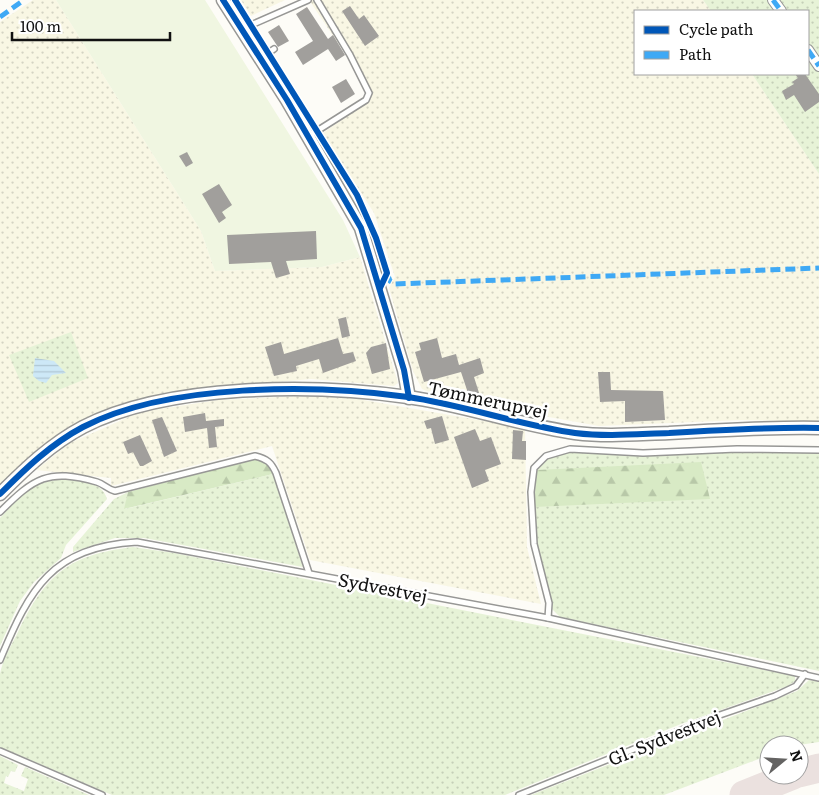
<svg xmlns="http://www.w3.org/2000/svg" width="819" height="795" viewBox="0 0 819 795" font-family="Literata,serif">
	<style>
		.farmland { fill: url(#farmland-dots) }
		.green { fill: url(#green-dots) }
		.forest { fill: url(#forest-firs) }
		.pitch { fill: #f0f6e1 }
		.water { fill: url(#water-rules) }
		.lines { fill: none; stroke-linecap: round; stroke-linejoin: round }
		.taxiway { stroke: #ebe1df; stroke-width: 29 }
		.building { fill: #a19f9c }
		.service-casing { stroke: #979795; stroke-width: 8 }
		.minor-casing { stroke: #979795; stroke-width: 12 }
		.tertiary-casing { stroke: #979795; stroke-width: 15 }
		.service { stroke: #fffffe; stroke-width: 5 }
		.minor { stroke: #fffffe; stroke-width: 10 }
		.tertiary { stroke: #fffffe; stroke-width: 12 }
		.quiet { stroke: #3fa9f5; stroke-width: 5; stroke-dasharray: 10 5; stroke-linecap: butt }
		.cycleway-casing { stroke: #fff; stroke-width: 9 }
		.cycleway { stroke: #0057b8; stroke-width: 6 }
		.labels { text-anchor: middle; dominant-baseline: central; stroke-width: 5; stroke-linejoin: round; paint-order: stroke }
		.street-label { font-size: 18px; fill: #111; stroke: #fff }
	</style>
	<defs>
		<pattern id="farmland-dots" width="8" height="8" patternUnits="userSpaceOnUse" patternTransform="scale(1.25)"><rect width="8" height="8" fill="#f9f7e4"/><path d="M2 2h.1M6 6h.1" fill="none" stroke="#d4d3c3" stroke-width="1.8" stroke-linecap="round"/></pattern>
		<pattern id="green-dots" width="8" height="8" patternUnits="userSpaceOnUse" patternTransform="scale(1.25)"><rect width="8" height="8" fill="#e7f3d7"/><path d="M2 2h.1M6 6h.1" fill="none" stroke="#c5cfb8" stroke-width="1.8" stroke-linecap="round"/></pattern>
		<pattern id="forest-firs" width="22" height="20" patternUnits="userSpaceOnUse" patternTransform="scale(1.25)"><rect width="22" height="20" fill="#d8eac5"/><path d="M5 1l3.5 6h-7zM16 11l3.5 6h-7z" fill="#b8c8a8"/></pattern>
		<pattern id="water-rules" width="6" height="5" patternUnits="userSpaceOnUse" patternTransform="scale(1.25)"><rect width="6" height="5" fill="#cde8f7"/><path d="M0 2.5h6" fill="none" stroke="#afc6d3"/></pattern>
	</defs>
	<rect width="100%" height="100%" fill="#fdfcf7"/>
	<g class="farmland">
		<polygon points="33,0 56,0 201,231 215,271 322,267 360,257 398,383 394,386 311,379 254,384 145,398 101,413 67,428 50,440 0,485 0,22"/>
		<polygon points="241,0 285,0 251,16"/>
		<polygon points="309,0 703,0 711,11 635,11 635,74 752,74 819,174 819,422 742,420 599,426 447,399 422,389 413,371 389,288 395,277 374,213 323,133 370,100 352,64"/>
		<polygon points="300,396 352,398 525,428 527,547 541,604 310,560 272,446 111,486 111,478 36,470 70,443 140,412 218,400"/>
	</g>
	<g class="green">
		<polygon points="703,0 819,0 819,174 752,74 808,74 808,11 711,11"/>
		<polygon points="71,332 88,378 29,402 9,355"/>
		<polygon points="570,452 638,455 713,452 819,453 819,671 560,617 552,609 536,542 533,478 538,466 546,458"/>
		<polygon points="273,474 303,567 144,538 115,538 73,552 73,547 114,499 128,492 125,509"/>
		<path d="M65,479C81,481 102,481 107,499L66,545L61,558L34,582L20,601L0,646V518C23,494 30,482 65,479Z"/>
		<path d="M133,547L174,553L795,676V681L788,686L681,724L505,795H112L0,747C0,723 0,698 0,674C2,661 12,644 18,632C46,574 68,555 133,547Z"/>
		<polygon points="809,680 819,682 819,742 799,745 769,745 769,755 664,795 531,795 797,691"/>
		<polygon points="0,756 18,765 15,772 11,771 8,777 6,776 4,783 24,791 28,779 21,776 25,767 89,795 0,795"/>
	</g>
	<g class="forest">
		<polygon points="258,458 270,466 273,474 124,509 128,492"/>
		<polygon points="701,462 710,499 534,507 537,470"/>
	</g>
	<polygon class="pitch" points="56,0 205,0 343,220 360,257 322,267 215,271 201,231"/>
	<polygon class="water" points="35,358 54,361 66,373 52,375 46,383 39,381 33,376"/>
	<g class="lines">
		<g class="taxiway">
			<polyline points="799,773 819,768"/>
			<polyline points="744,795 793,775"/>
		</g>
	</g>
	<g class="building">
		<polygon points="350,6 359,19 364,15 379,36 365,46 342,11"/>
		<polygon points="307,7 328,39 333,35 345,55 336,61 328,49 303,65 295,52 313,41 296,14"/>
		<polygon points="279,25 289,41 278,47 268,32"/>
		<polygon points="795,74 805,74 819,94 819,102 805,112 794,95 786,100 782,91 794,84 792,82 798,78"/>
		<polygon points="346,79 355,94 341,103 332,87"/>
		<polygon points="187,152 193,163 186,167 179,156"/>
		<polygon points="219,184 232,205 222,212 226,218 219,223 202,194"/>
		<polygon points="316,231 317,259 286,261 290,274 276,278 271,262 229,264 227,235"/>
		<polygon points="346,317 350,336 342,338 338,319"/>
		<polygon points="338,338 343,354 353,352 356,361 323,373 319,359 296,366 297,371 274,376 265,347 281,342 284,354"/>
		<polygon points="437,338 442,358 456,354 459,365 480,358 484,373 474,377 480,396 470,399 461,372 424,382 415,352 421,350 419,343"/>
		<polygon points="386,343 390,369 372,374 366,353 371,347"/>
		<polygon points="598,372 610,372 611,390 663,391 665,420 625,422 625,401 600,402"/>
		<polygon points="205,413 206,421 224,419 224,426 215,427 217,447 209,448 207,428 185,432 183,417"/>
		<polygon points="442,416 449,440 435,444 431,428 427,429 424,421"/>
		<polygon points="162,417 177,451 164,457 152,420"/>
		<polygon points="475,429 480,441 491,437 501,464 485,470 489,481 472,488 454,437"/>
		<polygon points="513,430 523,431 522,441 526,441 526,460 512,459"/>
		<polygon points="140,435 152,461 143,466 140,466 133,452 128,454 123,442"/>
	</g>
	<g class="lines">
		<defs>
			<g id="service">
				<polyline points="242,29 308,0"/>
				<polyline points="261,58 274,49"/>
				<polyline points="309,136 366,100 369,93 350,55 317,0"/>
				<path d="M0,512C34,478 48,468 97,482C104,484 107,489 115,491L255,456C267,459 271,462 276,473L309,573"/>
				<polyline points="548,618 549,603 534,544 531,492 534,468 546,456 570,449 643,453 737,449 819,450"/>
				<path d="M0,660C30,588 52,547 137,542L548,618L819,678"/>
				<polyline points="0,751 102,795"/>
				<polyline points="519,795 714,717 775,696 796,686 805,674"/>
			</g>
			<g id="minor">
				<polyline points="773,0 781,11"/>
				<polyline points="808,50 819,66"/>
			</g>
			<g id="tertiary">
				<polyline points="223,0 287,100 361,228 404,370 409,398"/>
				<path d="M0,494C26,468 51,444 83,427C168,383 315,384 408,397C464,405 519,425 575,433C607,437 638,434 669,433C719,430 769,427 819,428"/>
			</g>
		</defs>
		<use href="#service" class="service-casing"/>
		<use href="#minor" class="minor-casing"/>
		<use href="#tertiary" class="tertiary-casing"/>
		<use href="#service" class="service"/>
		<use href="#minor" class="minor"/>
		<use href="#tertiary" class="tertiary"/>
		<g class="quiet">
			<polyline points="773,0 781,11"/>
			<polyline points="0,17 24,0"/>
			<polyline points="808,50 819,66"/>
			<polyline points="387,273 390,281 395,284 819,268"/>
		</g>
		<defs>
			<g id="cycleway">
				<polyline points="223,0 287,100 361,228 404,370 409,398"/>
				<polyline points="235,0 357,195 376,238 387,273 380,288"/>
				<path d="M0,494C26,468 51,444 83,427C168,383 315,384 408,397C464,405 519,425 575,433C607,437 638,434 669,433C719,430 769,427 819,428"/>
			</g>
		</defs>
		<use href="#cycleway" class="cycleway-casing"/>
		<use href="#cycleway" class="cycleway"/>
	</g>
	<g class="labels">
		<g class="street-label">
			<text transform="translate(488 399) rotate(12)">Tømmerupvej</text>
			<text transform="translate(383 587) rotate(11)">Sydvestvej</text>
			<text transform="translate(664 737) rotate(-22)">Gl. Sydvestvej</text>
		</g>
	</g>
	<rect x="634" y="10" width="175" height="65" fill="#ffffff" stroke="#a0a0a0"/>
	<rect x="644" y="26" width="25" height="8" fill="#0057b8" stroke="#a0a0a0"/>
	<text x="679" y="35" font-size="15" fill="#111111">Cycle path</text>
	<rect x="644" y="51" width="25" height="8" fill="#3fa9f5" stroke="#a0a0a0"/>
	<text x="679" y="60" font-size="15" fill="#111111">Path</text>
	<g transform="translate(784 760) rotate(72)"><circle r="24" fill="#ffffff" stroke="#a0a0a0"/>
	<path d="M0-4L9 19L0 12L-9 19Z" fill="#646362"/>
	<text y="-8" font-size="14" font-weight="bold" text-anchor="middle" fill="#111111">N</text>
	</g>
	<path d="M12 32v8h158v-8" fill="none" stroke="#111111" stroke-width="2.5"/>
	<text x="20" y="32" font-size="15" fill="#111111" stroke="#ffffff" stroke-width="4" paint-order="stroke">100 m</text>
</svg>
